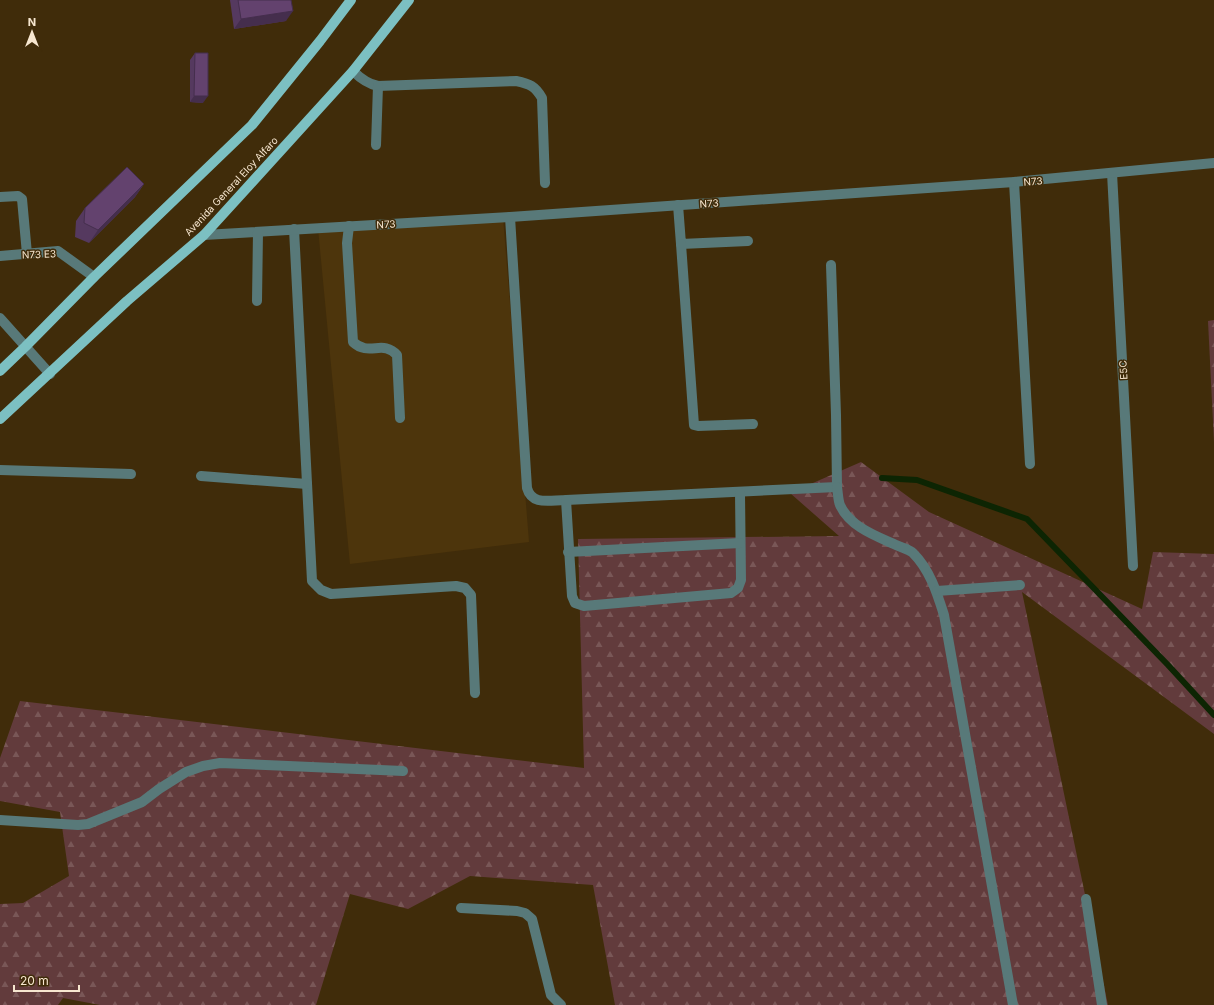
<svg xmlns="http://www.w3.org/2000/svg" width="1214" height="1005" viewBox="0 0 1214 1005" font-family="Inter,sans-serif">
	<style>
		.built { fill: #4d350c }
		.forest { fill: url(#forest-firs) }
		.lines { fill: none; stroke-linecap: round; stroke-linejoin: round }
		.stream { stroke: #0d2503; stroke-width: 6 }
		.minor { stroke: #587979; stroke-width: 10 }
		.major { stroke: #7cc0c2; stroke-width: 10 }
		.wall { fill: #55395f }
		.shaded-wall { fill: #452e4d }
		.building { fill: #63426e; stroke: #452e4d }
		.labels { text-anchor: middle; dominant-baseline: central; stroke-width: 3; stroke-linejoin: round; paint-order: stroke }
		.street-label { font-size: 10px; fill: #f7e7d0; stroke: #402c0a }
	</style>
	<defs>
		<pattern id="forest-firs" width="22" height="20" patternUnits="userSpaceOnUse"><rect width="22" height="20" fill="#623b3c"/><path d="M5 1l3.5 6h-7zM16 11l3.5 6h-7z" fill="#795757"/></pattern>
	</defs>
	<rect width="100%" height="100%" fill="#402c0a"/>
	<polygon class="built" points="503,217 529,542 350,564 318,228"/>
	<g class="forest">
		<polygon points="1214,320 1214,442 1208,321"/>
		<polygon points="861,462 929,512 1142,609 1153,552 1214,554 1214,734 1022,592 1108,1005 615,1005 593,885 470,876 408,909 350,894 316,1005 100,1005 63,998 58,1005 0,1005 0,904 23,903 69,876 60,812 0,801 0,758 20,701 584,768 578,539 839,536 790,493"/>
	</g>
	<g class="lines">
		<polyline class="stream" points="882,478 917,480 1027,519 1168,665 1214,715"/>
		<g class="minor">
			<path d="M353,71C360,78 368,84 378,86L516,81C530,84 535,86 542,98L545,183"/>
			<polyline points="376,145 378,86"/>
			<polyline points="1112,173 1133,566"/>
			<polyline points="1014,182 1030,464"/>
			<polyline points="0,197 18,196 22,199 27,254"/>
			<polyline points="678,205 681,244 748,241"/>
			<path d="M510,217L527,488C532,506 550,500 566,500L837,487L836,415L831,265"/>
			<path d="M349,226L347,243L353,342C369,357 383,339 397,355L400,418"/>
			<polyline points="294,229 312,581 321,590 331,594 456,586 465,588 471,595 475,693"/>
			<polyline points="204,235 510,217 1014,182 1214,163"/>
			<polyline points="681,244 694,425 698,426 753,424"/>
			<polyline points="0,256 58,251 94,277"/>
			<polyline points="257,301 258,232"/>
			<polyline points="0,318 50,374"/>
			<polyline points="0,470 131,474"/>
			<polyline points="201,476 307,484"/>
			<path d="M837,487C838,493 838,500 840,505C850,527 876,536 896,545C902,548 909,549 913,553C930,570 937,593 944,615L1013,1005"/>
			<polyline points="566,500 572,596 575,603 584,606 731,593 738,588 741,580 740,493"/>
			<polyline points="568,552 740,543"/>
			<polyline points="937,591 1020,585"/>
			<polyline points="0,820 78,825 88,824 142,802 159,789 186,772 203,766 220,763 403,771"/>
			<polyline points="1086,899 1102,1005"/>
			<polyline points="461,908 517,911 525,913 532,919 551,995 561,1005"/>
		</g>
		<g class="major">
			<polyline points="0,371 25,347 94,277 252,125 320,41 351,0"/>
			<polyline points="0,419 127,301 204,235 353,71 409,0"/>
		</g>
	</g>
	<g class="wall">
		<polygon points="230,0 291,0 286,21 234,29"/>
		<polygon points="195,53 203,103 190,102 190,60"/>
		<polygon points="144,184 135,197 89,243 75,237 76,221 85,208"/>
	</g>
	<g class="shaded-wall">
		<polygon points="293,11 286,21 234,29 241,19"/>
		<polygon points="194,96 208,96 203,103 190,102"/>
		<polygon points="144,184 135,197 89,243 98,230"/>
	</g>
	<g class="building">
		<polygon points="238,0 291,0 293,11 241,19"/>
		<polygon points="195,53 208,53 208,96 194,96"/>
		<polygon points="127,167 144,184 98,230 84,223 85,208"/>
	</g>
	<g class="labels">
		<g class="street-label">
			<text transform="translate(1033 181) rotate(-5)">N73</text>
			<text transform="translate(231 186) rotate(-47)">Avenida General Eloy Alfaro</text>
			<text transform="translate(709 203) rotate(-4)">N73</text>
			<text transform="translate(386 224) rotate(-3)">N73</text>
			<text transform="translate(39 254) rotate(-2)">N73 E3</text>
			<text transform="translate(1123 370) rotate(-93)">E5C</text>
		</g>
	</g>
	<g transform="translate(32 32)" stroke="#402c0a" stroke-width="3" paint-order="stroke">
	<path d="M0-3L7 15L0 10L-7 15Z" fill="#f7e7d0"/>
	<text y="-6" font-size="11" font-weight="bold" text-anchor="middle" fill="#f7e7d0">N</text>
	</g>
	<path d="M14 985v6h65v-6" fill="none" stroke="#f7e7d0" stroke-width="2"/>
	<text x="20" y="985" font-size="12" fill="#f7e7d0" stroke="#402c0a" stroke-width="3" paint-order="stroke">20 m</text>
</svg>
